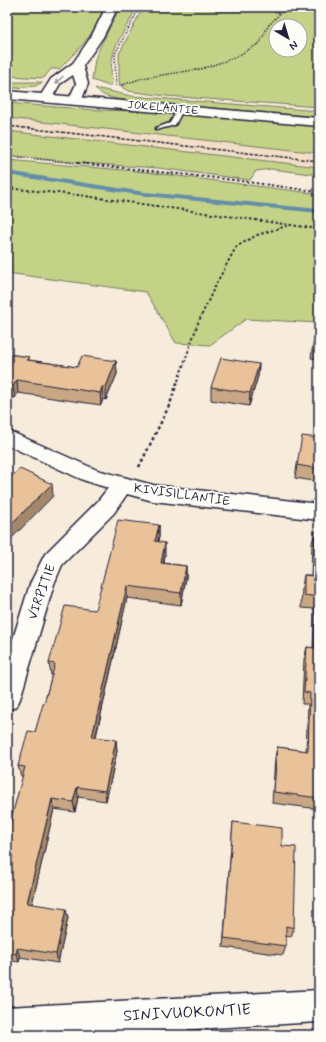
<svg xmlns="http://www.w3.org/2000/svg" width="326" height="1042" viewBox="0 0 326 1042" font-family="Mynerve,sans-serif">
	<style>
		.built { fill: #f3dfc8 }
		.green { fill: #c3d287; stroke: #727a61; fill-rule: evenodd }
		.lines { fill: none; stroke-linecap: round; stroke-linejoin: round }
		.stream { fill: #638da8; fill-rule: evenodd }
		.lane-casing { stroke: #22223b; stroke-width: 3 }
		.street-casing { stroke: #22223b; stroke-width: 3 }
		.secondary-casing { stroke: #22223b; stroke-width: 3 }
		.path-far2 { stroke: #22223b; stroke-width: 1.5; stroke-dasharray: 1.5 1.5; stroke-linecap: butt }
		.path-far1 { stroke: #22223b; stroke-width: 2; stroke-dasharray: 2.5 2.5; stroke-linecap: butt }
		.path { stroke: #22223b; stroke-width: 2.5; stroke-dasharray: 3 3; stroke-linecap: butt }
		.lane { fill: #fdfcf7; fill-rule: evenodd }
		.street { fill: #fdfcf7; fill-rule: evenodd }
		.secondary { fill: #fdfcf7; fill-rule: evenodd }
		.rail { stroke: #22223b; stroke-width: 1.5; stroke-dasharray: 3.5 1.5; stroke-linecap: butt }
		.wall { fill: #c9a784; stroke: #22223b }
		.shaded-wall { fill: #a4886c; stroke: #22223b }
		.building { fill: #eac29a; stroke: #22223b }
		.oneway { fill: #9a9aa2 }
		.labels { text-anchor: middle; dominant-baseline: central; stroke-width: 3.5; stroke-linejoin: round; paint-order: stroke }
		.far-street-label { font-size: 11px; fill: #22223b; stroke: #fdfcf7 }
		.street-label { font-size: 13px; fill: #22223b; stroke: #fdfcf7 }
		.near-street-label { font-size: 16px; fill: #22223b; stroke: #fdfcf7 }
	</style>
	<rect width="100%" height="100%" fill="#f7ebdb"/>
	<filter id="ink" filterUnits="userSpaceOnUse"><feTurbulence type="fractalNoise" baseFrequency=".025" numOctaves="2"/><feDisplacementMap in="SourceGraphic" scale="8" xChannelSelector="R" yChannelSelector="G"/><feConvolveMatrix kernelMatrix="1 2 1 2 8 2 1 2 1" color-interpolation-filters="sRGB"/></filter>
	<g filter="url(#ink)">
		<polygon class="built" points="7,118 319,153 319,167 7,131"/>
		<g class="green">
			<path d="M7,7H105C98,31 76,52 59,69H51L44,78L7,76Z"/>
			<path d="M120,7H135L134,12C120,41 108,49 112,84L109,86L92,80L95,59L100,47Z"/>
			<path d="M141,7H319V107L166,96L128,91L123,88L121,84H119V54L140,13ZM276,26H300V50H276Z"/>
			<polygon points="7,82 43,82 35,86 7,89"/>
			<path d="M95,88L131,96L319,111V117L131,101C119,99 102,98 95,88Z"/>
			<polygon points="7,103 94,110 139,111 319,126 319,153 7,118"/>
			<polygon points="7,131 319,167 319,175 271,169 256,171 250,180 158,168 80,163 7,155"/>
			<polygon points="7,160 146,172 319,194 319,323 246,319 210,345 176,343 146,292 7,273"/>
		</g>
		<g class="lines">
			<polygon class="stream" points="7,171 145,192 319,209 319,213 145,196 7,175"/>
			<defs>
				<g id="lane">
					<polygon points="178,109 183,110 175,125 156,130 156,128 170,123"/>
					<polygon points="181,1008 187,1010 189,1016 187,1035 171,1035 173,1016 175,1010"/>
				</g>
				<g id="street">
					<polygon points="106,7 118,7 103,37 83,66 88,84 80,104 70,104 68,101 76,84 73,75 60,84 50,101 40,101 39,98 51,79 73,63 91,37"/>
					<polygon points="7,430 97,470 153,485 319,504 319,520 153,501 127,494 114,513 62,565 54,584 20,699 16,707 7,710 7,658 30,584 45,554 98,501 108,488 83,480 7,445"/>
					<polygon points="319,990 319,1022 86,1035 7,1035 7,1007"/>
				</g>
				<polygon id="secondary" points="7,91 319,118 319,126 7,99"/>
			</defs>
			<use href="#lane" class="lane-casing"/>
			<use href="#street" class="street-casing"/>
			<use href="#secondary" class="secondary-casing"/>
			<g class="path-far2">
				<polyline points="116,86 115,54 137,12 138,7"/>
				<polyline points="119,86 143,78 201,69 234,58 260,43 268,26 286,7"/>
				<polyline points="7,156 86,164"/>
			</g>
			<g class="path-far1">
				<polyline points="77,163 234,180 319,192"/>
				<polyline points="7,188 78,195 319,229"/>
				<polyline points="178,381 198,323 215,286 236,247 257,235 290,225"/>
			</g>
			<polyline class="path" points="139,467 170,404 178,380"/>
			<use href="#lane" class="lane"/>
			<use href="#street" class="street"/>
			<use href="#secondary" class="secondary"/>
			<polyline class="rail" points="7,126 319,161"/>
		</g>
		<g class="wall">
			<polygon points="319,329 319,359 311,358 312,351"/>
			<polygon points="7,354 29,357 29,360 77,367 116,361 117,374 106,400 103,399 101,405 18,393 15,398 7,397"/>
			<polygon points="259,364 258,376 249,406 211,400 211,387"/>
			<polygon points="319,438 319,482 295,478 297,465"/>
			<polygon points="159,525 159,537 158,542 165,555 164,563 186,566 186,578 181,605 127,598 96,737 116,740 117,751 106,801 78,797 75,812 54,809 32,904 68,918 58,963 20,957 19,962 7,960 7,827 9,827 23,777 21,776 18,766 35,732 44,704 52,675 51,675 49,663 95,610"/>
			<polygon points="315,531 319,532 319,809 272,803 275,758 277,747 306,751 308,704 302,704 304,659 307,647 313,648 315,609 301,608 302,587 304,575 311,575 312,543"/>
			<polygon points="233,822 282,846 294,928 291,937 286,936 286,946 283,955 223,947"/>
		</g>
		<g class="shaded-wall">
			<polygon points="116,361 117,374 106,400 106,387"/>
			<polygon points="259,364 258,376 249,406 250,393"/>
			<polygon points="17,380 18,393 15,398 13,386"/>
			<polygon points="102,387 103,399 101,405 100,393"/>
			<polygon points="52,484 53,496 7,543 7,528"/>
			<polygon points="159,525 159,537 155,554 155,541"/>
			<polygon points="165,543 165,555 161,575 161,563"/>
			<polygon points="186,566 186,578 181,605 181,593"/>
			<polygon points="127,586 127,598 93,748 92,737"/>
			<polygon points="116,740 117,751 106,801 105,791"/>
			<polygon points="77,787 78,797 75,812 73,802"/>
			<polygon points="52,799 54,809 30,913 27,903"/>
			<polygon points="66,909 68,918 58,963 56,954"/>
			<polygon points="17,948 20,957 19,962 16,954"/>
		</g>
		<g class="building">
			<polygon points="316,328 319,329 319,352 312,351"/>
			<polygon points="7,354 29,357 27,360 77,367 82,356 116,361 106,387 102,387 100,393 17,380 13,386 7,385"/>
			<polygon points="221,358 259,364 250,393 211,387"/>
			<polygon points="302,436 319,438 319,469 297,465"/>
			<polygon points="20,469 52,484 7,528 7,476 11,477"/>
			<polygon points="118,520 159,525 155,541 165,543 161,563 186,566 181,593 127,586 92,737 116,740 105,791 77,787 73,802 52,799 27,903 66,909 56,954 17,948 16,954 7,952 7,827 9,827 25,767 18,766 28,731 35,732 43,704 44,704 55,664 49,663 65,606 95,610"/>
			<polygon points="315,531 319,532 319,798 274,792 277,747 308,751 310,693 304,692 307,647 315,648 318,597 304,595 304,575 313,576"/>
			<polygon points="233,822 282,828 282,846 296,847 294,928 286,926 286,946 224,938"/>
		</g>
		<defs><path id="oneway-solid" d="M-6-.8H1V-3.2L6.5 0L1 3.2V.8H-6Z"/></defs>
		<use class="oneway" href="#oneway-solid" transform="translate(59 80) rotate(138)"/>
	</g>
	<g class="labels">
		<g class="far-street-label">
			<text transform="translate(163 108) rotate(5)">JOKELANTIE</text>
		</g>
		<g class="street-label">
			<text transform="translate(182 495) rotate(8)">KIVISILLANTIE</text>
			<text transform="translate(42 592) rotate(-70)">VIRPITIE</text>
		</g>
		<g class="near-street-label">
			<text transform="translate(187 1013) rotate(-3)">SINIVUOKONTIE</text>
		</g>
	</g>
	<rect width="326" height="1042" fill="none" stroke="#fdfcf7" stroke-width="24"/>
	<rect x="12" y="12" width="302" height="1018" fill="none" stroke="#22223b" stroke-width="1.5" filter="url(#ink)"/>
	<g transform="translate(288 38) rotate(142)"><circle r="19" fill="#fdfcf7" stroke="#a5a5ac"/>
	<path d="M0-3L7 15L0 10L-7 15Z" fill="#22223b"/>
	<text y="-6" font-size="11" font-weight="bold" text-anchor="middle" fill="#22223b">N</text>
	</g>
</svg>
